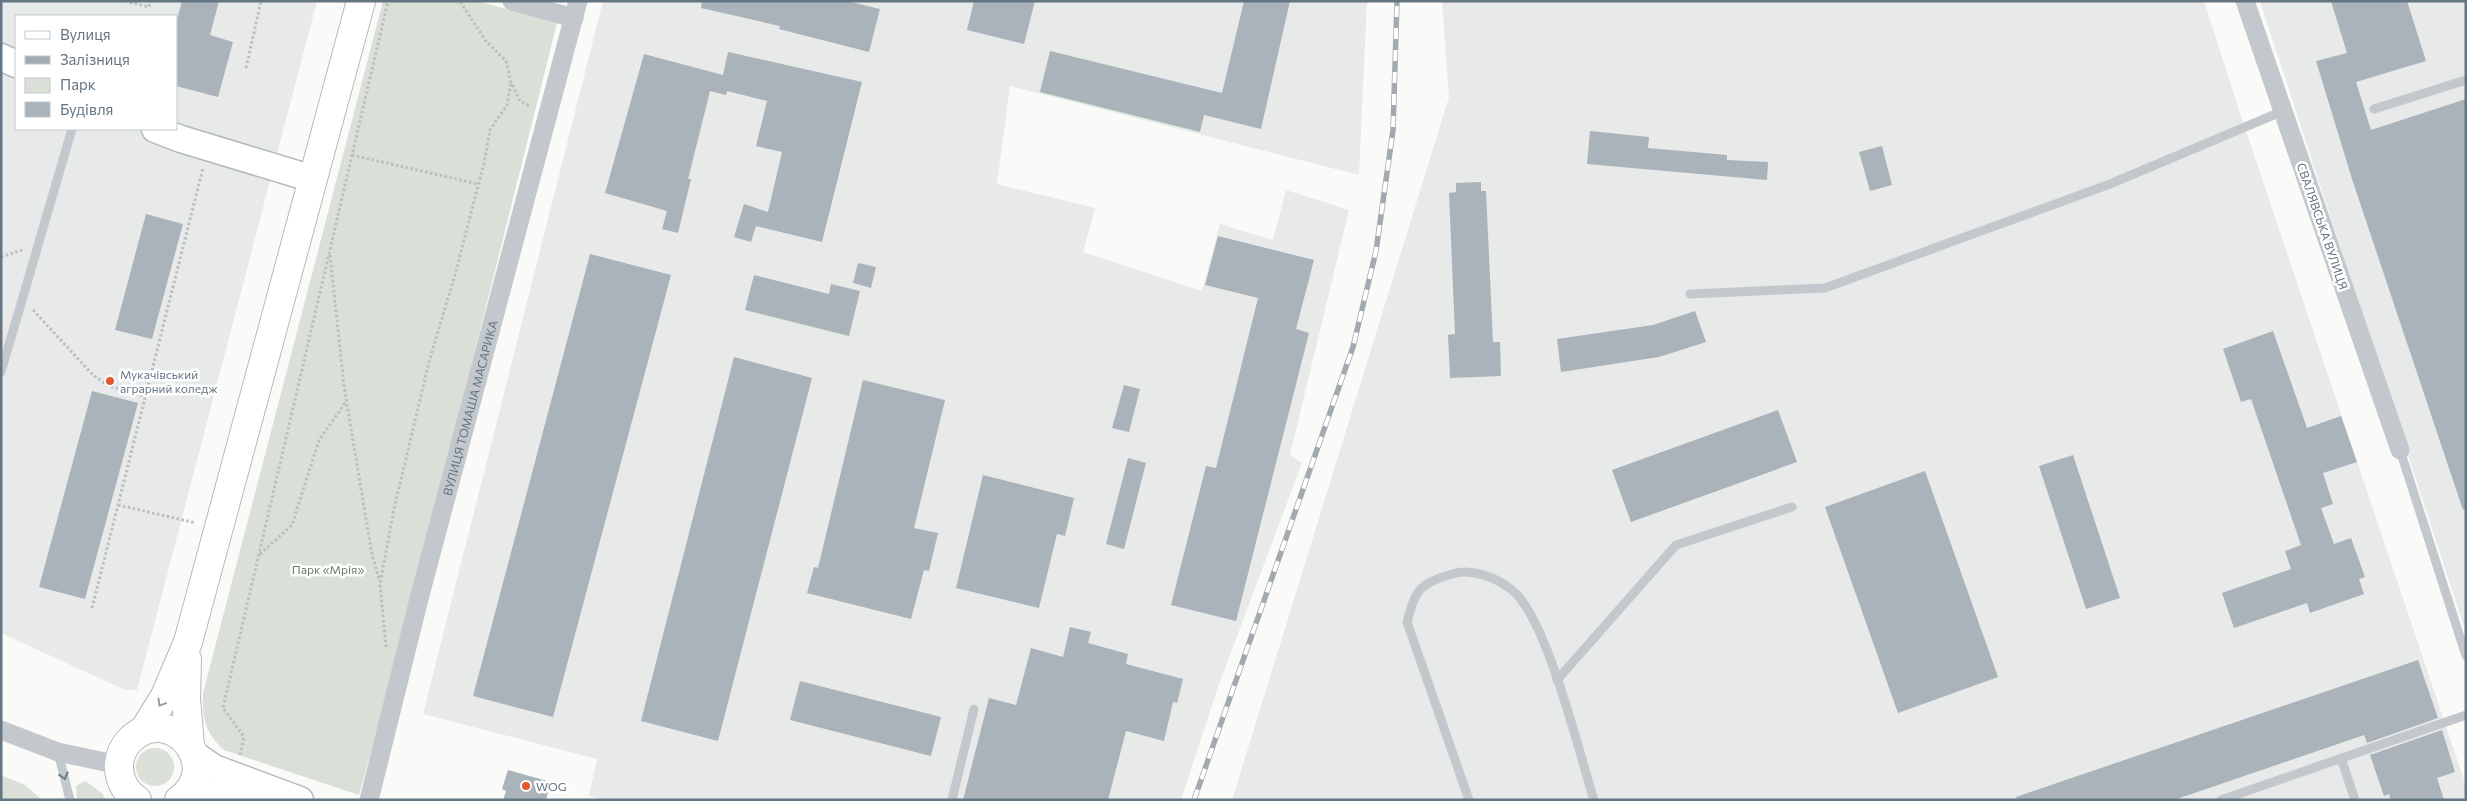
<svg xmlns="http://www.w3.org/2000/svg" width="2467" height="801" viewBox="0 0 2467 801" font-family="Commissioner,sans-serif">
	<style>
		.built { fill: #e8e9e9; fill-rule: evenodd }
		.green { fill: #dadfd7 }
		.building { fill: #aab3b9 }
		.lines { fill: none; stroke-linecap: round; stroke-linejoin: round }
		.secondary-casing { stroke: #b3babf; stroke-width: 29 }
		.primary-casing { stroke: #b5babe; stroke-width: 30 }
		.path { stroke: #bbbfc2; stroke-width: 3; stroke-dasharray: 2.5 2.5; stroke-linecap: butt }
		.lane { stroke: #c3c8cc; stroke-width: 9 }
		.street { stroke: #c3c8cc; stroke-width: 19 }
		.secondary { stroke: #fff; stroke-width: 26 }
		.primary { stroke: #fff; stroke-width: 28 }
		.rail-casing { stroke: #a2aab0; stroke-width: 5.5 }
		.rail { stroke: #fff; stroke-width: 4; stroke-dasharray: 11; stroke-linecap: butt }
		.oneway { stroke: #939fa8 }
		.oneway2 { stroke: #6a7a87 }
		.poi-dot { fill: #e4572e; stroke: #fff; stroke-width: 2 }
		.labels { text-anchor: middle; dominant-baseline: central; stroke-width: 5; stroke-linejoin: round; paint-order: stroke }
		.street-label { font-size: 12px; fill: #657683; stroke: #fff }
		.poi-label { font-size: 12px; fill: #657683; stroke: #fff; text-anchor: start }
		.park-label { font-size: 12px; fill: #687a64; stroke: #fff }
	</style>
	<rect width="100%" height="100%" fill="#fafaf8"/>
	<g class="built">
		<path d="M1,1H317L137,690H125L1,633ZM16,16H176V129H16Z"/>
		<polygon points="603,1 1367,1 1359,175 1010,86 997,184 1095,208 1083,252 1202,291 1220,224 1273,240 1286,190 1349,210 1290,455 1302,463 1218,687 1181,800 604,800 589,796 597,759 423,714"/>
		<polygon points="1442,1 2204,1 2240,113 2466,786 2466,800 1232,800 1449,97"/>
		<polygon points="2260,1 2466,1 2466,633"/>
	</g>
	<g class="green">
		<path d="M383,1H478L557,23L412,602L359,795L224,750C205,733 202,718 203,693Z"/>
		<circle cx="155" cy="767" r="19"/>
		<polygon points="1,775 25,785 42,800 1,800"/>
		<polygon points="85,781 102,793 106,800 77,800 76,786"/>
	</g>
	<g class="building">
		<polygon points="182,1 219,1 210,35 233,42 218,97 176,86 176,23"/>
		<polygon points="702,1 847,1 880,9 869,52 779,29 780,26 701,8"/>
		<polygon points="974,1 1035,1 1024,44 967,30"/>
		<polygon points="1244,1 1290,1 1261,129 1204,115 1200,132 1040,92 1050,51 1222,93"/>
		<polygon points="2331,1 2407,1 2426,61 2356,82 2371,130 2466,99 2466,509 2463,510 2352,179 2316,61 2347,53"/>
		<polygon points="728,52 862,82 822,242 756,226 751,242 734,237 744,204 768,212 782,152 756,146 767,101 727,91 726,95 710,91 688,179 691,179 678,233 662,229 667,211 605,193 644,54 723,75"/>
		<polygon points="1590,131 1649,137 1648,148 1727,155 1727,160 1768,162 1767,180 1587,164"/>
		<polygon points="1882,146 1892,185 1870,191 1859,152"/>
		<polygon points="1481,182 1481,191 1486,191 1493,342 1500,342 1501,376 1450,378 1448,335 1455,334 1449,193 1456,192 1456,183"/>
		<polygon points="146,214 183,224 152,339 115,330"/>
		<polygon points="1218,236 1314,260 1296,329 1309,333 1236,621 1171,605 1206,466 1216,468 1258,298 1205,285"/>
		<polygon points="590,254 671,275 553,717 473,696"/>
		<polygon points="858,263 876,267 871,288 853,283"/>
		<polygon points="754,275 829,294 831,284 860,291 849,336 745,310"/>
		<polygon points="1695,311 1706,342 1659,357 1561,372 1557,339 1653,325"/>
		<polygon points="2273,331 2307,428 2341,416 2357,462 2323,473 2333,504 2321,508 2334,544 2351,538 2365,577 2359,579 2364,594 2310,613 2307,603 2234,628 2222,593 2291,569 2285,551 2301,545 2251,399 2241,402 2223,349"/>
		<polygon points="734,357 812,378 718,741 641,721"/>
		<polygon points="863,380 945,400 914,528 938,533 929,571 924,570 911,619 807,593 814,567 818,568"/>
		<polygon points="1124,385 1140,389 1129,432 1112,428"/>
		<polygon points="92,391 138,403 85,599 39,587"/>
		<polygon points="1778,410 1797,462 1631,522 1612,470"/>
		<polygon points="2073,455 2120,598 2086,609 2039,466"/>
		<polygon points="1128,458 1146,463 1124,549 1106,544"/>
		<polygon points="1925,471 1998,677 1898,713 1825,507"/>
		<polygon points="983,475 1074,498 1065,536 1057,534 1039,608 956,588"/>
		<polygon points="1070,627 1091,632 1088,643 1128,654 1126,664 1183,679 1177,703 1173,702 1164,741 1126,731 1108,800 963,800 989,698 1016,705 1031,648 1063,657"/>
		<polygon points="2418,660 2438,718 2367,743 2364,735 2174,800 2017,800 2016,797"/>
		<polygon points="800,681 941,717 931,756 790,720"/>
		<polygon points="2442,730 2455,772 2437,778 2444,800 2391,800 2389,794 2384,796 2370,755"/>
		<polygon points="508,770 551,782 546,800 503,800 506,791 502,789"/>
	</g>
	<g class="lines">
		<defs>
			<g id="secondary">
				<polyline points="1,57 16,64"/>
				<polyline points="155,129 181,139 313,179"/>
				<polyline points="195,755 214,768 300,800"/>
				<polyline points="184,796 205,793 259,800"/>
			</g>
			<g id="primary">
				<polyline points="187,659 186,699 190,745"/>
				<polyline points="144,730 165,696 188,642 361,1"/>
				<path d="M137,800C125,792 118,778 119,764C120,755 124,746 130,740C169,701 226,766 179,800"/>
			</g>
		</defs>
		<use href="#secondary" class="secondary-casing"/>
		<use href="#primary" class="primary-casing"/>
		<g class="path">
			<polyline points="125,1 149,7 150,1"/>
			<polyline points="455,1 461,3 486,41 506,61 511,82 520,101 530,106"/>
			<polyline points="246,68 261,1"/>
			<polyline points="352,155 478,184"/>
			<polyline points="330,255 344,386 372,555 380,582"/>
			<polyline points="1,257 22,250"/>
			<polyline points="33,310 93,375 107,385 146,397"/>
			<polyline points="118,505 196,523"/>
			<polyline points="260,554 292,525 319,440 346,402"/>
			<polyline points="92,608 203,168"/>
			<polyline points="386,647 380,584 394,509 429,362 455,275 484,163 490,130 507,105 511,82"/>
			<polyline points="240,755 244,737 223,708 388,1"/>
		</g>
		<g class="lane">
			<polyline points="2374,109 2466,80"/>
			<polyline points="1690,294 1825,288 2110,184 2283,111"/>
			<polyline points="1,372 72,129"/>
			<polyline points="2400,450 2466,656"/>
			<polyline points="1557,680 1676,545 1792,507"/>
			<polyline points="58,752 70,800"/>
			<polyline points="2341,758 2355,800"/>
			<polyline points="952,800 974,709"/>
			<path d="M1469,800L1407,622C1416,590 1418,584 1452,574C1471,568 1496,577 1512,590C1547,618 1579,753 1594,800"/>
			<polyline points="2221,800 2466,715"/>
		</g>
		<g class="street">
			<polyline points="512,1 574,18"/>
			<polyline points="2245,1 2400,450"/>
			<polyline points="1,730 58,752 119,765"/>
			<path id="s1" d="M369,800L420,595L578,1"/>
		</g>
		<use href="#secondary" class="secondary"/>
		<use href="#primary" class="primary"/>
		<defs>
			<polyline id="rail" points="1194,800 1353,347 1376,251 1393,130 1397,1"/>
		</defs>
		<use href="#rail" class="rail-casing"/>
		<use href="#rail" class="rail"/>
	</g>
	<defs><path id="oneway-chevron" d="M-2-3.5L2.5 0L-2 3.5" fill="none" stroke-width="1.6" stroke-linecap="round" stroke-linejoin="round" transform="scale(1.25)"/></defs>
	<use class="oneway" href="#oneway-chevron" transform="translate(161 703) rotate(121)"/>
	<use class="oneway2" href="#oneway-chevron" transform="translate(64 776) rotate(75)"/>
	<g class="poi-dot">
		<circle cx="110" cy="381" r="5"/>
		<circle cx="526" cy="786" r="5"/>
	</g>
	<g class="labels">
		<g class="street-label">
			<text transform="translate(2323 226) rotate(71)">СВАЛЯВСЬКА ВУЛИЦЯ</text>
			<text stroke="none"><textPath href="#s1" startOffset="405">ВУЛИЦЯ ТОМАША МАСАРИКА</textPath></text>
		</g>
		<g class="poi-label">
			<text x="120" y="374">Мукачівський<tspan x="120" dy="14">аграрний коледж</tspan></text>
			<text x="536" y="786">WOG</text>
		</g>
		<g class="park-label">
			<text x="328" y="569">Парк «Мрія»</text>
		</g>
	</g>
	<rect width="2467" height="801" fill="none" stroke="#657683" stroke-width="5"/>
	<rect x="15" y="15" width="162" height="115" fill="#ffffff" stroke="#c1c8cd"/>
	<rect x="25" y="31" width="25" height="8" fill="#ffffff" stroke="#c1c8cd"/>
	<text x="60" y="40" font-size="15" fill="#657683">Вулиця</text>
	<rect x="25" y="56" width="25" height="8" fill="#a2aab0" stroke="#c1c8cd"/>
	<text x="60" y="65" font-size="15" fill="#657683">Залізниця</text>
	<rect x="25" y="78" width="25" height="15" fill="#dadfd7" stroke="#c1c8cd"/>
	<text x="60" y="90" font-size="15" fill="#657683">Парк</text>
	<rect x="25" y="102" width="25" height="15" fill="#aab3b9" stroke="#c1c8cd"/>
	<text x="60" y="115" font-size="15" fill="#657683">Будівля</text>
</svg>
